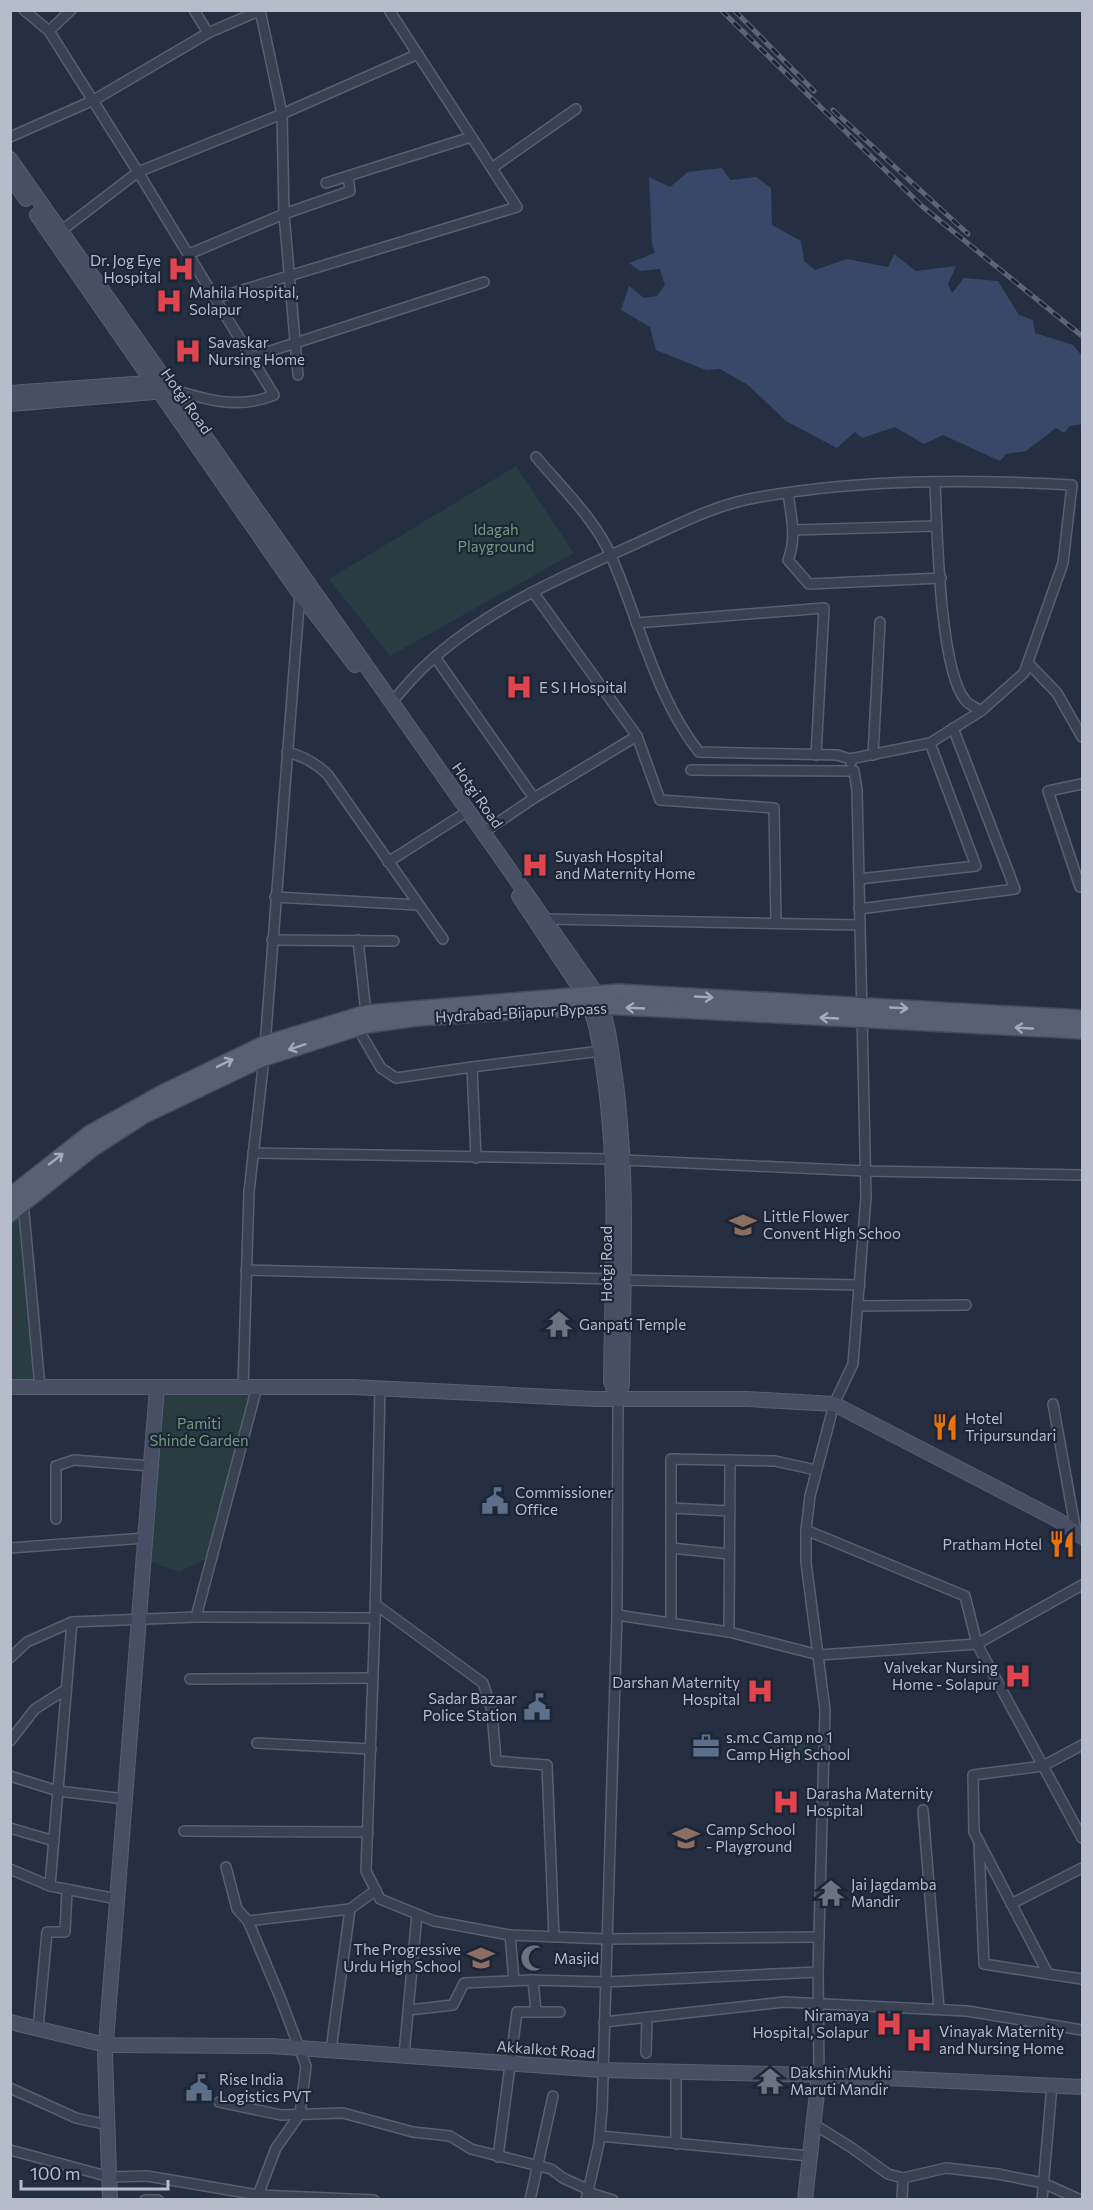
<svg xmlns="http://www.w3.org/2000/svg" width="1093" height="2210" viewBox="0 0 1093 2210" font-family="Commissioner,sans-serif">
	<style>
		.green { fill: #283c42 }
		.water { fill: #394868 }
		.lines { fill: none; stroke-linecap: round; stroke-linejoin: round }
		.street-casing { stroke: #585f6e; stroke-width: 12 }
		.secondary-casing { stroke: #585f6e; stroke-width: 16 }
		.primary-casing { stroke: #444a5a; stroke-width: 18 }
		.street { stroke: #3a4151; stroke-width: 9 }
		.secondary { stroke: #484f64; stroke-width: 14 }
		.primary { stroke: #586071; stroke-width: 15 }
		.rail-casing { stroke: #5c6578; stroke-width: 5 }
		.rail { stroke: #1e2636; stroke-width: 3; stroke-dasharray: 9; stroke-linecap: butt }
		.oneway { stroke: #a4aab9 }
		.labels { text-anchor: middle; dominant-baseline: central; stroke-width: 4.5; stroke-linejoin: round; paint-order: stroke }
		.poi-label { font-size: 15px; fill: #b7bccb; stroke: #1e2636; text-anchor: start }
		.street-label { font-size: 15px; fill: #b7bccb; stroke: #1e2636 }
		.park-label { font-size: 15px; fill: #6d9c7d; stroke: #1e2636 }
	</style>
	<rect width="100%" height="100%" fill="#252f41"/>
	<g class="green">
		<polygon points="516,466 574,553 390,656 329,579"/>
		<polygon points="17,1208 40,1307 40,1387 11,1384 10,1215"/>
		<polygon points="157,1387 257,1387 212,1556 179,1572 144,1559"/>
		<polygon points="775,1739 809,1742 808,1763 770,1757"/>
	</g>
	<polygon class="water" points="722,168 730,180 756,177 771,188 772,225 801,241 804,261 815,270 847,259 888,267 894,254 916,271 956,266 948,284 952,293 964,278 998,281 1019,315 1033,320 1035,333 1073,345 1082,356 1082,424 1070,426 1064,433 1056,428 1026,451 1006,454 1000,461 943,435 924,444 895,427 862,438 855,432 837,448 786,421 748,385 720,369 706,370 656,350 650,327 621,310 629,286 644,298 657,296 665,285 660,269 640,271 629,263 655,253 652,244 649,177 670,187 688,172"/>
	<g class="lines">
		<defs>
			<g id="street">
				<polyline points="24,10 49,31 138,172 61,231"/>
				<polyline points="194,10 208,33"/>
				<polyline points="260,10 282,114 284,214 298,375"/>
				<polyline points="49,31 71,10"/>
				<polyline points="10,137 94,100 208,33 261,10"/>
				<polyline points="492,168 576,109"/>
				<polyline points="326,183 471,137"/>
				<polyline points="189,254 284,214 350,191 348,176"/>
				<polyline points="216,298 517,207 389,10"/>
				<polyline points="252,357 484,282"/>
				<path d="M171,389C207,400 239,410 274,395L138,172L282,114L418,54"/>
				<path d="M536,457C561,487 595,519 611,556C639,619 655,697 699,752L837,755L850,759L851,763"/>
				<path d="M935,482C937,525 939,672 966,701C969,705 977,708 981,711"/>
				<path d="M788,493C791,515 797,539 788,560L809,584L941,578"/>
				<polyline points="793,530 937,526"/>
				<polyline points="533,592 637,736 660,800 774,808 776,923"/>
				<polyline points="636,623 824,608 816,755"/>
				<polyline points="435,657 534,798"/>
				<polyline points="1028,663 1057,693 1082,737"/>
				<path d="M392,702C403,689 414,676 426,665C485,610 561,577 633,545C675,526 715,504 760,497C863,479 968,479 1072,485L1063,563L1024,673L981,711L930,743L850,759"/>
				<path d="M287,752C304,756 316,763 328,775L443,939"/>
				<polyline points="873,755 880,622"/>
				<polyline points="691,770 854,771 857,790 866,1197 853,1364 834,1404 810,1496 806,1530 806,1562 825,1710 818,1972 819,2075"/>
				<polyline points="484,832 534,798 637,736"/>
				<polyline points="388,862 462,815"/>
				<polyline points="859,879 976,866 930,743"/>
				<polyline points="1080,887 1048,791 1082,784"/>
				<polyline points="275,897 418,905"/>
				<polyline points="859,909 1015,889 953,728"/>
				<polyline points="546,919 860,925"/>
				<polyline points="272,940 394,941"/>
				<polyline points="358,940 366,1013"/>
				<polyline points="357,1027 381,1068 396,1078 472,1067"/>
				<polyline points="253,1153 612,1159"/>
				<polyline points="476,1158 472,1067 601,1051"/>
				<polyline points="623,1160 866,1171 1082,1175"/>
				<polyline points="23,1202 40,1387"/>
				<polyline points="246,1270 612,1279"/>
				<polyline points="623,1280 860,1285"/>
				<polyline points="858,1306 966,1305"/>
				<polyline points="243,1387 249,1192 264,1058 300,593"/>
				<polyline points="1053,1404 1076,1532"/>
				<polyline points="671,1508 730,1511"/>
				<polyline points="56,1519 56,1466 74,1460 151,1466"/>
				<polyline points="806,1530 965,1596 977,1644 1082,1838"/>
				<polyline points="10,1548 145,1538"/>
				<polyline points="671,1548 729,1554"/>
				<polyline points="375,1604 483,1683 492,1711 496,1761 547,1765 554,1937"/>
				<polyline points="617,1615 729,1632 819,1655 977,1644 1082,1585"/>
				<polyline points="196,1617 375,1618 380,1388"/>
				<polyline points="375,1618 366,1871 380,1899 434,1921 510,1935 607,1939 819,1937"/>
				<polyline points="72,1622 50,1886 117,1899"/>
				<polyline points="671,1623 671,1459 775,1461 816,1470"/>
				<polyline points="729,1632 730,1460"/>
				<polyline points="10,1658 27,1642 72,1622 196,1617 257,1387"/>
				<polyline points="190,1679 373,1678"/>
				<polyline points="10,1741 35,1709 65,1690"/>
				<polyline points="257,1743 371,1749"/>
				<polyline points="1082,1745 1043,1766 973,1775 974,1832 1048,1974 1082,1979"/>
				<polyline points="10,1776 58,1791 125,1799"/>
				<polyline points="923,1810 939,2009"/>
				<polyline points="10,1828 54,1841"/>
				<polyline points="184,1831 368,1832"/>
				<polyline points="979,1845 984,1964 1048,1974"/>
				<polyline points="226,1867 237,1909 248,1921 280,1997 306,2066 300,2114 276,2148 258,2195"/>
				<polyline points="10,1869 50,1886"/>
				<polyline points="1011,1904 1082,1868"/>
				<polyline points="248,1921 350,1909 376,1890"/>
				<polyline points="510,1935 514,1981"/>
				<polyline points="533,1980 536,2012"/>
				<polyline points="409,2010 453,2005 464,1983 533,1980 605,1982 818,1972"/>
				<polyline points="604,2022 784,2002 967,2011 1082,2030"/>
				<polyline points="38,2029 47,1932 65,1932 67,1890"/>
				<polyline points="331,2050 350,1909"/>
				<polyline points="646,2053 647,2018"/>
				<polyline points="404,2055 417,1914"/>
				<polyline points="10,2088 76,2118 108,2125"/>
				<polyline points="219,2102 281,2115 343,2113 413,2132 450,2136 471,2149 551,2169 563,2178 587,2189"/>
				<polyline points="812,2123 852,2148 888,2174 903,2178 946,2168 998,2174 1043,2183 1081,2200"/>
				<polyline points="600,2136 810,2156"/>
				<polyline points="676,2144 676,2072"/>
				<polyline points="10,2150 110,2177 147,2176 258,2195 374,2200"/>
				<polyline points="498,2157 517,2012 560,2012"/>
				<polyline points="587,2192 613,2200"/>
				<polyline points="145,2200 158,2200"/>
				<polyline points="530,2200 553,2096"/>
				<polyline points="586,2200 599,2143 602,2110 617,1615 618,1399"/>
				<polyline points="902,2200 903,2178"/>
				<polyline points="1042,2200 1052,2085"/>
			</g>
			<g id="secondary">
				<path d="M10,159L596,993C608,1019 611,1049 615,1077C629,1179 623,1282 622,1384L618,1399"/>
				<polyline points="10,176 26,199"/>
				<polyline points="37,215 295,587 355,665"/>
				<polyline points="10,393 161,382"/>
				<polyline points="10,404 166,391"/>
				<path d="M519,896L584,994C597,1018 600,1046 604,1073C619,1175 612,1279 611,1382L618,1399"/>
				<polyline points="10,1387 352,1387 595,1399 747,1399 834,1404 1058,1520 1082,1537"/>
				<polyline points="10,2022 106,2045 271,2046 601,2070 819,2075 1082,2087"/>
				<polyline points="110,2200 105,2055 157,1387"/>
				<polyline points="805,2200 819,2075"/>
			</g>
			<g id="primary">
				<polyline points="10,1196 90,1133 162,1093 264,1044 366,1013 618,992 1082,1018"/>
				<polyline points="10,1214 92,1149 143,1116 264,1058 367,1025 418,1018 602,1006 1082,1031"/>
			</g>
		</defs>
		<use href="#street" class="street-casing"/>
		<use href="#secondary" class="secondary-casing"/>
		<use href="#primary" class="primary-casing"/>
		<use href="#street" class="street"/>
		<use href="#secondary" class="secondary"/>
		<use href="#primary" class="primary"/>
		<defs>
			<g id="rail">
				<polyline points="721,10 923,207 1082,336"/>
				<polyline points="734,10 814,91"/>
				<polyline points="833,110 968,234"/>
			</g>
		</defs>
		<use href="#rail" class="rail-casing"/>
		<use href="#rail" class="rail"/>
	</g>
	<defs><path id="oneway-shaft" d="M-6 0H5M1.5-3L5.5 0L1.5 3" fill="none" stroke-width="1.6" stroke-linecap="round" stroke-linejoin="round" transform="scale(1.5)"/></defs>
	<g class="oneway">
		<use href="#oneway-shaft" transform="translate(704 997) rotate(3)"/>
		<use href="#oneway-shaft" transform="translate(635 1008) rotate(-177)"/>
		<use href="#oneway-shaft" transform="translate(899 1008) rotate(3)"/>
		<use href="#oneway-shaft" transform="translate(829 1018) rotate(-177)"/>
		<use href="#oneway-shaft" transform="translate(1024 1028) rotate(-177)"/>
		<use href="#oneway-shaft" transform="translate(297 1047) rotate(162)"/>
		<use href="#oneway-shaft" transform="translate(225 1063) rotate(-26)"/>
		<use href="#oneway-shaft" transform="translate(56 1159) rotate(-38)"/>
	</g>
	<defs>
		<symbol id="hospital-bare" viewBox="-9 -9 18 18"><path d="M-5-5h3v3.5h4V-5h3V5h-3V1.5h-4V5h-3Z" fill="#e0444e" stroke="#1e2636" stroke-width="2.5" paint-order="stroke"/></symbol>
		<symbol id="university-bare" viewBox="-9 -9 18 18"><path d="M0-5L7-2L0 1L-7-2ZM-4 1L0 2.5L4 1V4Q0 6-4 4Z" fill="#8d6e63" stroke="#1e2636" stroke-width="2.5" paint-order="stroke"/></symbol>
		<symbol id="temple-bare" viewBox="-9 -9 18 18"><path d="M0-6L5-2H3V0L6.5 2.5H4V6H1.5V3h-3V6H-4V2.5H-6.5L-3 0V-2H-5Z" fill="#6b7280" stroke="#1e2636" stroke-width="2.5" paint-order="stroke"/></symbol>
		<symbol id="restaurant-bare" viewBox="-9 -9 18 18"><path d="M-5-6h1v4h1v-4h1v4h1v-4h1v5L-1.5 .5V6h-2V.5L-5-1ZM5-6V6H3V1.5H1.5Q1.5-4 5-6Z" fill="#e8710a" stroke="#1e2636" stroke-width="2.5" paint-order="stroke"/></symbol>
		<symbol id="civic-bare" viewBox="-9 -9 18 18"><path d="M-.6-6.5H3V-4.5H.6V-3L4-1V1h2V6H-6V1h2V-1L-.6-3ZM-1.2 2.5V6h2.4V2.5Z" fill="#5c6f8a" stroke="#1e2636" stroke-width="2.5" paint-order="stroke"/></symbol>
		<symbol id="office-bare" viewBox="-9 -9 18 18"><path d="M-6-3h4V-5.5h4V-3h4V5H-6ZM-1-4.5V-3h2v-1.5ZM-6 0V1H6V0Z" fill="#5c6f8a" stroke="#1e2636" stroke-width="2.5" paint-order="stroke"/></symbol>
		<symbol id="school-bare" viewBox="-9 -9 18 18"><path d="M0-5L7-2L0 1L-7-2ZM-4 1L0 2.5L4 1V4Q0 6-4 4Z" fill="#8d6e63" stroke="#1e2636" stroke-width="2.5" paint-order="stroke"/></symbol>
		<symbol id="mosque-bare" viewBox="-9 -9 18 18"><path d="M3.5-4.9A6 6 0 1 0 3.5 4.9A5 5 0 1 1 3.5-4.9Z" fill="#6b7280" stroke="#1e2636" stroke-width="2.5" paint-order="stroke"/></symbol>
	</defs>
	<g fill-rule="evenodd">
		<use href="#hospital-bare" x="162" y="250" width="38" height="38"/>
		<use href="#hospital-bare" x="150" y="282" width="38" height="38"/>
		<use href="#hospital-bare" x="169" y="332" width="38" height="38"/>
		<use href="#hospital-bare" x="500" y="668" width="38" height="38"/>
		<use href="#hospital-bare" x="516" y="846" width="38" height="38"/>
		<use href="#university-bare" x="724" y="1206" width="38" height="38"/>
		<use href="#temple-bare" x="540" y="1305" width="38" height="38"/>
		<use href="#restaurant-bare" x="926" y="1408" width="38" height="38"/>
		<use href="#civic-bare" x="476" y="1482" width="38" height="38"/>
		<use href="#restaurant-bare" x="1043" y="1525" width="38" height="38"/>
		<use href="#hospital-bare" x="999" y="1657" width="38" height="38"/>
		<use href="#hospital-bare" x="741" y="1672" width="38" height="38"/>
		<use href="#civic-bare" x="518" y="1688" width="38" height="38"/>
		<use href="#office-bare" x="687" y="1727" width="38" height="38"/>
		<use href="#hospital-bare" x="767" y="1783" width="38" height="38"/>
		<use href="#school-bare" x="667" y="1819" width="38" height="38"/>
		<use href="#temple-bare" x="812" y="1874" width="38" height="38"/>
		<use href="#school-bare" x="462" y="1939" width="38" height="38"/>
		<use href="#mosque-bare" x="515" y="1939" width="38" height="38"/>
		<use href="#hospital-bare" x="870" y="2005" width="38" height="38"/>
		<use href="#hospital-bare" x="900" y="2021" width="38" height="38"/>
		<use href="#temple-bare" x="751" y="2062" width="38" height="38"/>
		<use href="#civic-bare" x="180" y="2069" width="38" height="38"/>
	</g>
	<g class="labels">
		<g class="poi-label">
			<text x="161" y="260" text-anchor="end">Dr. Jog Eye<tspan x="161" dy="17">Hospital</tspan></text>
			<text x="189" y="292">Mahila Hospital,<tspan x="189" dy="17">Solapur</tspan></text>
			<text x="208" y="342">Savaskar<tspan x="208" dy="17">Nursing Home</tspan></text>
			<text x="539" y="687">E S I Hospital</text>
			<text x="555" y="856">Suyash Hospital<tspan x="555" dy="17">and Maternity Home</tspan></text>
			<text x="763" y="1216">Little Flower<tspan x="763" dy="17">Convent High Schoo</tspan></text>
			<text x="579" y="1324">Ganpati Temple</text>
			<text x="965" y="1418">Hotel<tspan x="965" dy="17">Tripursundari</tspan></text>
			<text x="515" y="1492">Commissioner<tspan x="515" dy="17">Office</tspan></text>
			<text x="1042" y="1544" text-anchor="end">Pratham Hotel</text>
			<text x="998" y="1667" text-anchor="end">Valvekar Nursing<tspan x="998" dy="17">Home - Solapur</tspan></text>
			<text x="740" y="1682" text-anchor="end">Darshan Maternity<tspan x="740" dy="17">Hospital</tspan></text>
			<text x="517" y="1698" text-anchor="end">Sadar Bazaar<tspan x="517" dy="17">Police Station</tspan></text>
			<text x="726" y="1737">s.m.c Camp no 1<tspan x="726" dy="17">Camp High School</tspan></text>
			<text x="806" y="1793">Darasha Maternity<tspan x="806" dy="17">Hospital</tspan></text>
			<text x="706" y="1829">Camp School<tspan x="706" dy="17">- Playground</tspan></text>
			<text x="851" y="1884">Jai Jagdamba<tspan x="851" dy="17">Mandir</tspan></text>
			<text x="461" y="1949" text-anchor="end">The Progressive<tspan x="461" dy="17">Urdu High School</tspan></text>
			<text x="554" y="1958">Masjid</text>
			<text x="869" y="2015" text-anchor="end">Niramaya<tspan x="869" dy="17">Hospital, Solapur</tspan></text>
			<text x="939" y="2031">Vinayak Maternity<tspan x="939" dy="17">and Nursing Home</tspan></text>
			<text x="790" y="2072">Dakshin Mukhi<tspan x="790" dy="17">Maruti Mandir</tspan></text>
			<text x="219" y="2079">Rise India<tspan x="219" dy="17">Logistics PVT</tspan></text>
		</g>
		<g class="street-label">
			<text transform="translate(187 401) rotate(55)">Hotgi Road</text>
			<text transform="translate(478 795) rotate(55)">Hotgi Road</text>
			<text transform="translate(521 1012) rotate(-3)">Hydrabad-Bijapur Bypass</text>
			<text transform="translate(606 1264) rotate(-90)">Hotgi Road</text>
			<text transform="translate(546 2049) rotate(4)">Akkalkot Road</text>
		</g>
		<g class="park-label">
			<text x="496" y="529">Idagah<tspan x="496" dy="17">Playground</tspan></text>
			<text x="199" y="1423">Pamiti<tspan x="199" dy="17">Shinde Garden</tspan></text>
		</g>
	</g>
	<rect width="1093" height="2210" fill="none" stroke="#b7bccb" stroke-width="24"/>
	<path d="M21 2180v9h147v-9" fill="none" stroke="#b7bccb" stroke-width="3"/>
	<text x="30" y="2180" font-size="18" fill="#b7bccb" stroke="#1e2636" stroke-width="4.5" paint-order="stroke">100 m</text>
</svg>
